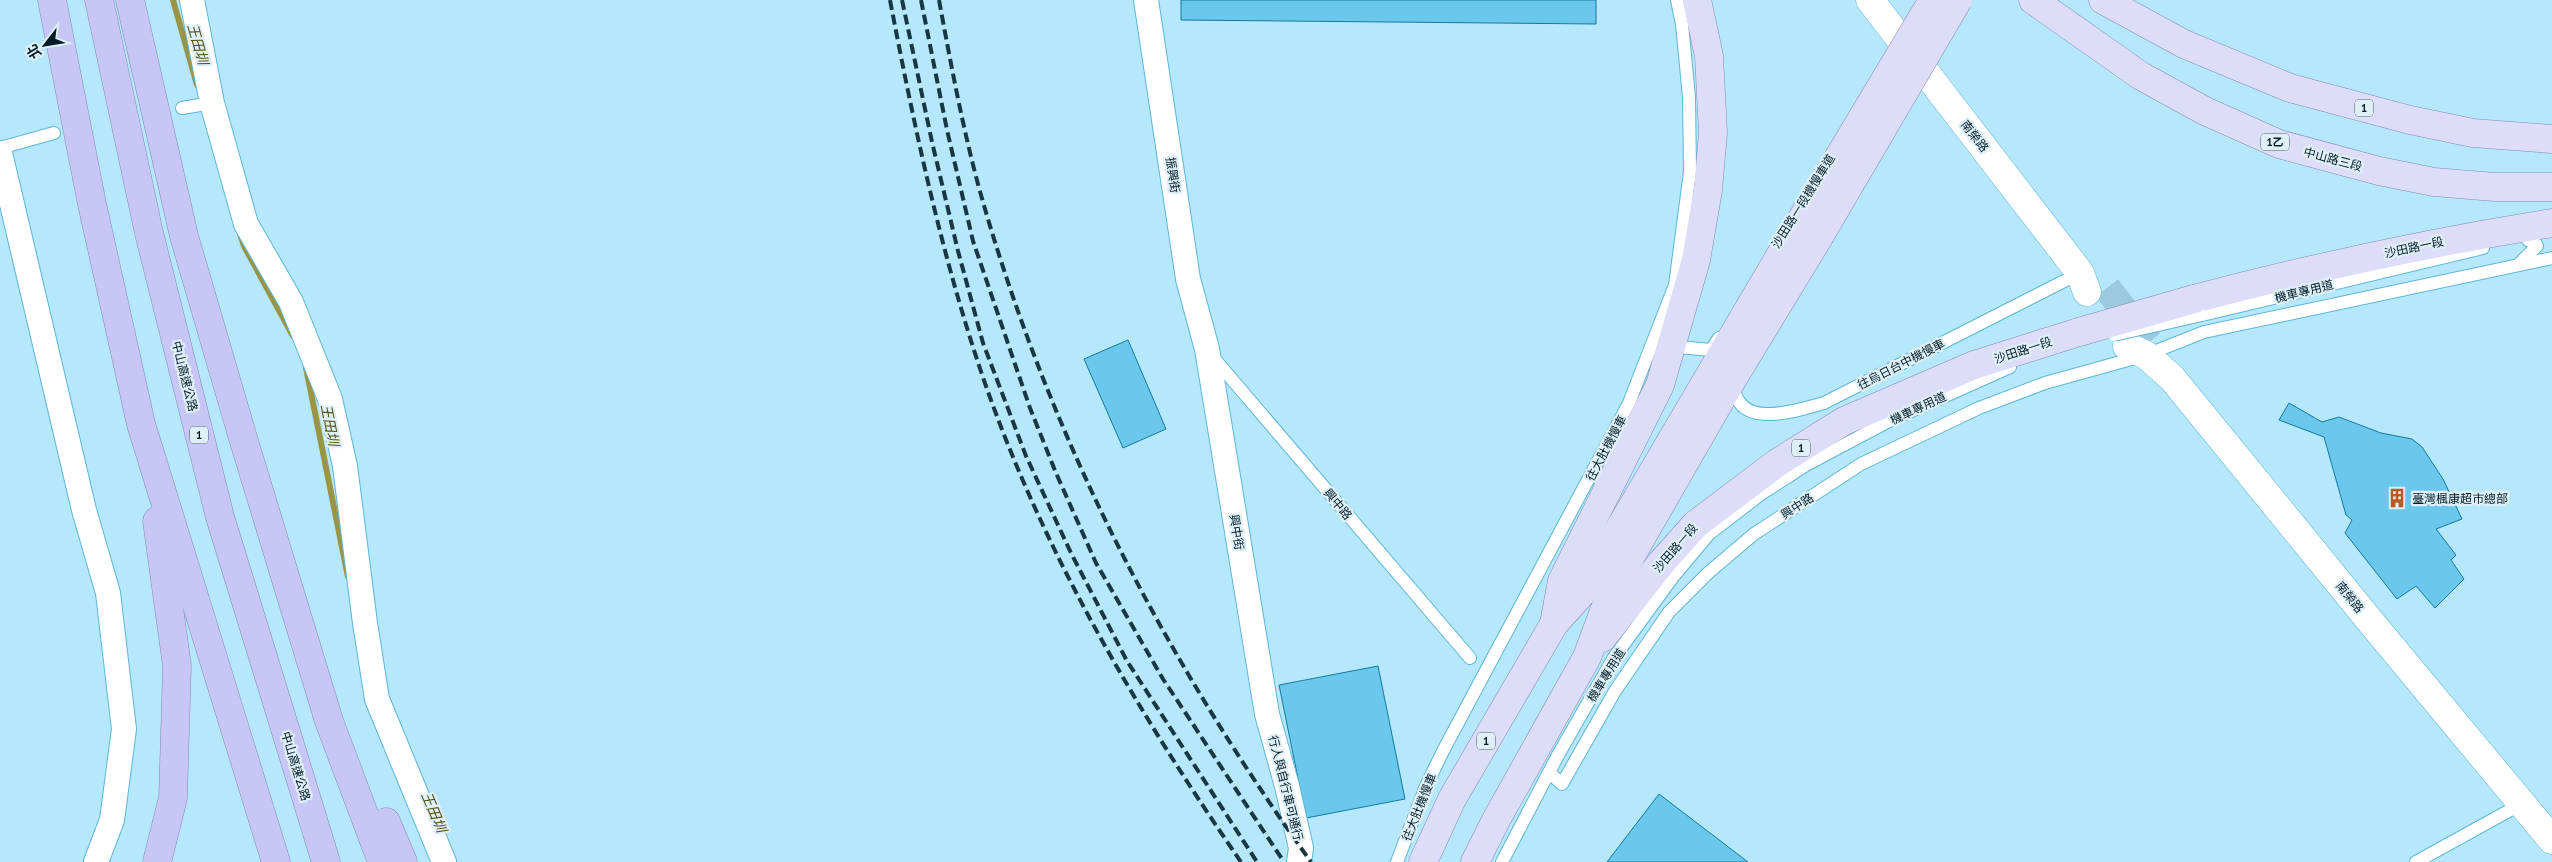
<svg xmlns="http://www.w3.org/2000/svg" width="2552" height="862" viewBox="0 0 2552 862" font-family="'PT Sans','Noto Sans TC',sans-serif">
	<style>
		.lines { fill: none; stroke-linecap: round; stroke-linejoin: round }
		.stream { stroke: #9a9544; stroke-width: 6 }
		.building { fill: #6ac8ed; stroke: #147a9a }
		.secondary-tunnel { stroke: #9bc9dd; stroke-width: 28; stroke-dasharray: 28 14; stroke-linecap: butt }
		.lane-casing { stroke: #5db5d7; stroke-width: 14 }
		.street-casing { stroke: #5db5d7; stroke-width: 26 }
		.secondary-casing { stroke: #5db5d7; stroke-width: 29 }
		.primary-casing { stroke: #818aae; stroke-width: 29 }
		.highway-casing { stroke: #818aae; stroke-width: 29 }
		.lane { stroke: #fff; stroke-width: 12 }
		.street { stroke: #fff; stroke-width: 24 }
		.secondary { stroke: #fff; stroke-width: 28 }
		.primary { stroke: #ddddfa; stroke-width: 28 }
		.highway { stroke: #c7c6f7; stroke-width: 28 }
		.rail { stroke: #193742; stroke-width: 4; stroke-dasharray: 10 5; stroke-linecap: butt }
		.lane-bridge-casing { stroke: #5db5d7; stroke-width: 14; stroke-linecap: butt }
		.primary-bridge-casing { stroke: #818aae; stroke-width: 29; stroke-linecap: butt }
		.lane-bridge { stroke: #fff; stroke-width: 12 }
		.primary-bridge { stroke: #ddddfa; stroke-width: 28 }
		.labels { text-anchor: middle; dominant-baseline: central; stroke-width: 4.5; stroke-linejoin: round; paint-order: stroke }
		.shield { fill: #dfeff6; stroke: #435b64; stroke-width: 1 }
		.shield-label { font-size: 11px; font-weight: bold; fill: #001b25 }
		.street-label { font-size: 12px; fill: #001b25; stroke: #dfeff6 }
		.poi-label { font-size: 12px; fill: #001b25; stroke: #dfeff6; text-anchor: start }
		.water-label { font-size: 14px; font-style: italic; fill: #534f11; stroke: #dfeff6 }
	</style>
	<rect width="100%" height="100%" fill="#b6e8fd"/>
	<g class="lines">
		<g class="stream">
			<polyline points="173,0 197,85"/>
			<polyline points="240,234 244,246 293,336"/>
			<polyline points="306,368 348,577"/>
		</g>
	</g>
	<g class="building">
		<polygon points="1181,0 1596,0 1596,24 1181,20"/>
		<polygon points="1128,340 1166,429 1123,448 1084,359"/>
		<polygon points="2289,403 2322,422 2339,417 2381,433 2412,439 2422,447 2443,479 2462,519 2436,529 2456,555 2451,560 2464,579 2435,608 2416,586 2397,599 2345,533 2352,520 2346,515 2324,437 2279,420"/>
		<polygon points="1378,666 1405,799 1306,818 1279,685"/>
		<polygon points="1659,794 1748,862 1607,862"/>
	</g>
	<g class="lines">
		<polyline class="secondary-tunnel" points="2107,288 2149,342"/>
		<defs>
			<g id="lane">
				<polyline points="182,108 212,103"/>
				<polyline points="0,148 54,133"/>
				<polyline points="2520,263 2537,246 2536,244 2528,240"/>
				<polyline points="2202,315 2483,248"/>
				<polyline points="1668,346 1711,350 1719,338"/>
				<polyline points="1212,356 1470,658"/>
				<path d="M1733,384C1738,431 1794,411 1824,403L2080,273"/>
				<polyline points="1553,776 1562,784 1615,691 1669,612 1708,573 1754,534 1861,464 1979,408 2045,383 2146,355 2204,332 2552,258"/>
				<polyline points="1397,862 1426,786 1443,751 1629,403 1675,285 1690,172 1689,97 1682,24 1677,0"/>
				<polyline points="1502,862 1557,757 1613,659 1673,577 1709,534 1761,494 1806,465 1889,421 2010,367"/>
				<polyline points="2416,862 2523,803"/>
			</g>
			<g id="street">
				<polyline points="192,0 212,103 246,224 291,302 330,399 345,466 365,623 377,699 444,862"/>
				<polyline points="1146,0 1188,279 1207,349 1267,714 1287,786 1301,848 1299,862"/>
				<polyline points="0,153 84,510 108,593 124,729 112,820 96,862"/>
			</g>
			<g id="secondary">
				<polyline points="1870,0 2080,273 2087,292"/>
				<polyline points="2127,346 2146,355 2172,378 2370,621 2552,840"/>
			</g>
			<g id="primary">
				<polyline points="2033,0 2141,76 2205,111 2279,144 2379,171 2434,182 2495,187 2552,187"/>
				<polyline points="2103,0 2184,44 2290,88 2410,120 2473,133 2552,139"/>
				<path d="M2194,299C2312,268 2431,242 2552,223"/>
				<polyline points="1554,624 1562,581 1660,385 1696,260 1708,190 1713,133 1709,56 1697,0"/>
				<polyline points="1602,638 1662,562 1696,524 1777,463 1844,421 1974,365 2079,332"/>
				<polyline points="1423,862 1452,799 1554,624 1581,594 1794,232"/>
				<polyline points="1475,862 1496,820 1587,657 1613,587 1732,380 1819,237"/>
			</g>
			<g id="highway">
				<polyline points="52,0 92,204 141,424 276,862"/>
				<polyline points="99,0 149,233 220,517 326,862"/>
				<polyline points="130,0 184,236 243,438 329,721 382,862"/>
				<polyline points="157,521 177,666 173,798 157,862"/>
				<polyline points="386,822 403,862"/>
			</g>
		</defs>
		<use href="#lane" class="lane-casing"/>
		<use href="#street" class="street-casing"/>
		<use href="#secondary" class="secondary-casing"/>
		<use href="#primary" class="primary-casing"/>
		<use href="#highway" class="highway-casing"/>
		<use href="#lane" class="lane"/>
		<use href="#street" class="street"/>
		<use href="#secondary" class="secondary"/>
		<use href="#primary" class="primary"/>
		<use href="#highway" class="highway"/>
		<g class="rail">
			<path d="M890,0C915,131 943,263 987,389C1047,559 1139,714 1241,862"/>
			<polyline points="902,0 932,142 958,251 983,343 1026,456 1071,553 1127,661 1257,862"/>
			<polyline points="921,0 947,130 973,241 1030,408 1056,473 1096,563 1163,679 1284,862"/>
			<path d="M939,0C952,70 965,141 985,209C1055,448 1166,660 1311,862"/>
		</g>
		<defs>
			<polyline id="lane-bridge" points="2114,335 2202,315"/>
			<g id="primary-bridge">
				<polyline points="1794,232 1933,0"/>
				<polyline points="1819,237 1958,0"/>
				<polyline points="2079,332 2194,299"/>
			</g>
		</defs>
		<use href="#lane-bridge" class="lane-bridge-casing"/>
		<use href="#primary-bridge" class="primary-bridge-casing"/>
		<use href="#lane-bridge" class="lane-bridge"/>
		<use href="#primary-bridge" class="primary-bridge"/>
	</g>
	<defs>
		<symbol id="building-bare" viewBox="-9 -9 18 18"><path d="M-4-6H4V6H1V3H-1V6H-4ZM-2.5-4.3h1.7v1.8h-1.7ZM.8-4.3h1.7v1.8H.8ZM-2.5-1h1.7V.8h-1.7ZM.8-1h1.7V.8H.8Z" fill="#bc5822" stroke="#dfeff6" stroke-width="2.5" paint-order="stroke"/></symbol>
	</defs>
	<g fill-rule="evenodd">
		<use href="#building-bare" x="2383" y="484" width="28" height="28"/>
	</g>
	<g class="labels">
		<g class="shield">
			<rect x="2355" y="99.5" width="18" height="17" rx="4"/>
			<rect x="2261" y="133.5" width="28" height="17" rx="4"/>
			<rect x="190" y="426.5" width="18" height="17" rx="4"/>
			<rect x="1792" y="439.5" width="18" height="17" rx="4"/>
			<rect x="1477" y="732.5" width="18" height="17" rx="4"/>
		</g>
		<g class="shield-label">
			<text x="2364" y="108">1</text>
			<text x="2275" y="142">1乙</text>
			<text x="199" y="435">1</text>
			<text x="1801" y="448">1</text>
			<text x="1486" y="741">1</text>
		</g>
		<g class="street-label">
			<text transform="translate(1975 136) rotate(52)">南榮路</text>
			<text transform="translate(2333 159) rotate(15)">中山路三段</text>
			<text transform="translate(1173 175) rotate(82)">振興街</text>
			<text transform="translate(1803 201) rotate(-58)">沙田路一段機慢車道</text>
			<text transform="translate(2414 247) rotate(-12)">沙田路一段</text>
			<text transform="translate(2304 291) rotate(-14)">機車專用道</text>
			<text transform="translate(2023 350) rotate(-18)">沙田路一段</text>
			<text transform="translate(1901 364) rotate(-27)">往烏日台中機慢車</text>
			<text transform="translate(185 376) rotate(76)">中山高速公路</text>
			<text transform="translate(1918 408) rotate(-25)">機車專用道</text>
			<text transform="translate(1606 448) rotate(-62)">往大肚機慢車</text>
			<text transform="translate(1338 504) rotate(50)">興中路</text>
			<text transform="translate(1797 506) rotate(-33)">興中路</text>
			<text transform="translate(1237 532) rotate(81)">興中街</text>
			<text transform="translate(1675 548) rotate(-49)">沙田路一段</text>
			<text transform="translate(2350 597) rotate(51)">南榮路</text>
			<text transform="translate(1606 675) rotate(-58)">機車專用道</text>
			<text transform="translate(296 766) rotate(73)">中山高速公路</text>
			<text transform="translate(1286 788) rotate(76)">行人與自行車可通行</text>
			<text transform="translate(1419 807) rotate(-68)">往大肚機慢車</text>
		</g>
		<g class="poi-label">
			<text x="2412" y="498">臺灣楓康超市總部</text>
		</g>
		<g class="water-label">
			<text transform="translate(198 44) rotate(74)">王田圳</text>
			<text transform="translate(330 425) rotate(79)">王田圳</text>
			<text transform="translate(434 812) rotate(67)">王田圳</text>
		</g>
	</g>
	<g transform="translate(45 45) rotate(239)" stroke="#dfeff6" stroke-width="4" paint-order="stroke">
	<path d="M0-4L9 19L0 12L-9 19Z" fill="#001b25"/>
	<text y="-8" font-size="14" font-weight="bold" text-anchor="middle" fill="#001b25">北</text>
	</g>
</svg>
